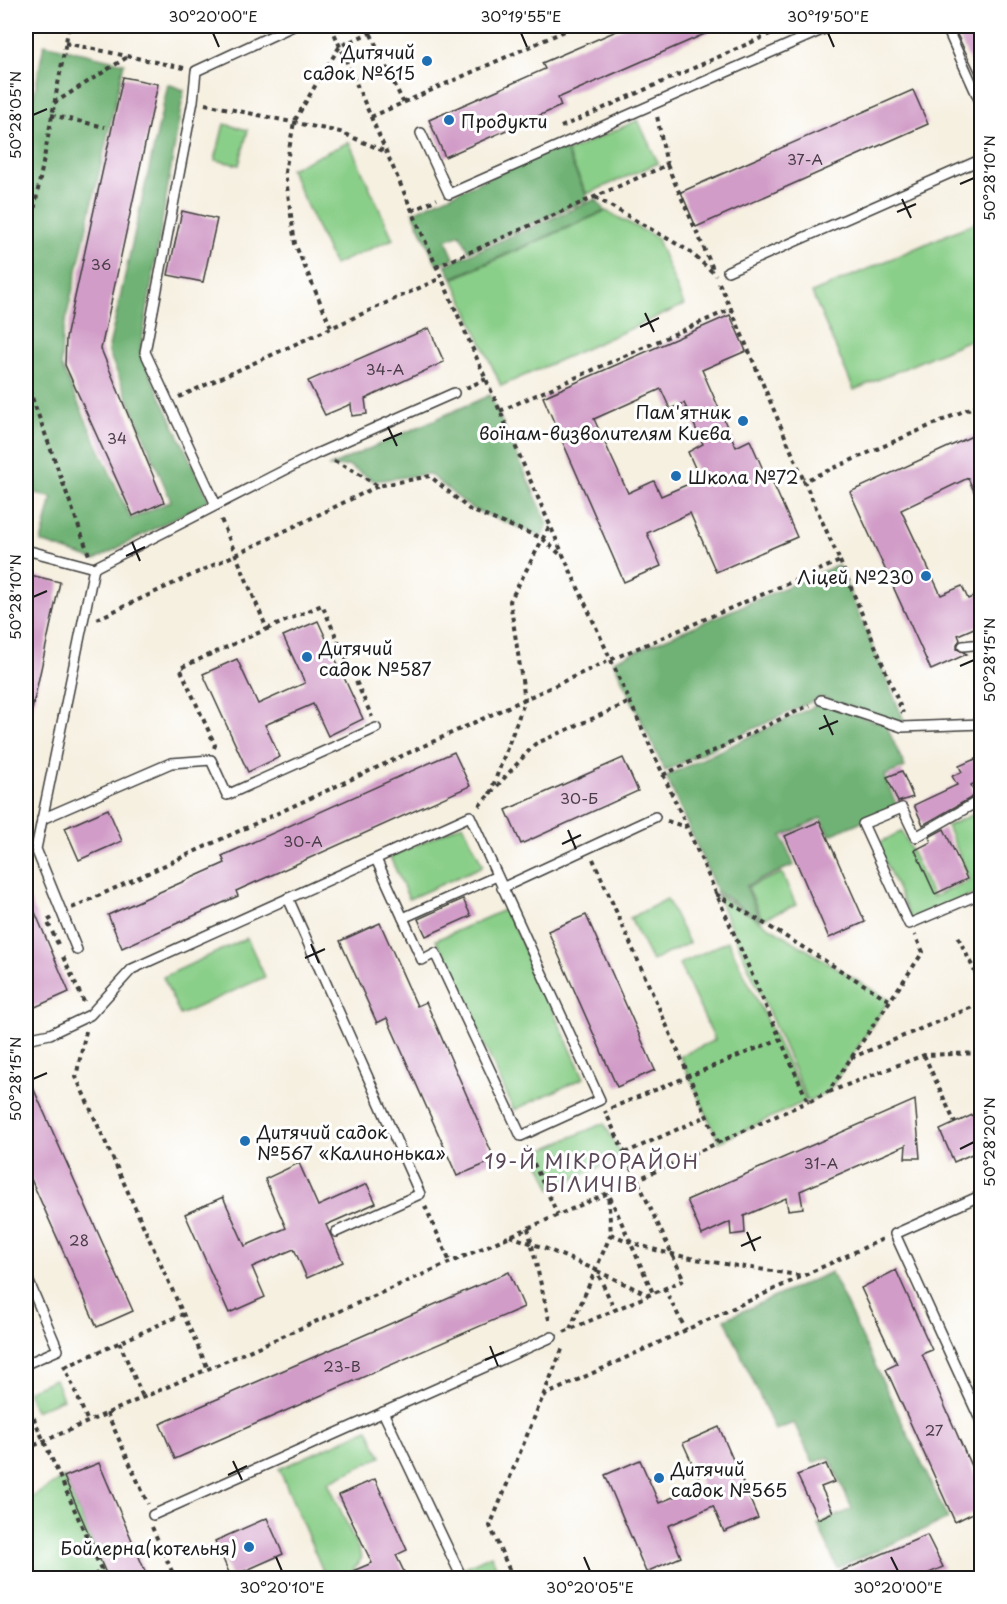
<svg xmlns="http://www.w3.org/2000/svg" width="1007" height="1604" viewBox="0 0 1007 1604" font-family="'Playpen Sans',sans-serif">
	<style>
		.green { fill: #8acf89; stroke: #537652; stroke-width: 1.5 }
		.forest { fill: #6fb275; stroke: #466748; stroke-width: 1.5 }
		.building { fill: #d19cc8; fill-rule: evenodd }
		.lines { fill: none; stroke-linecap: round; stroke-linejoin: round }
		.lane-casing { stroke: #3d3c3a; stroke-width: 12 }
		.path { stroke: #3d3c3a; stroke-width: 4; stroke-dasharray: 4.5 4.5; stroke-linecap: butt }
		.lane { stroke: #fff; stroke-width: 9 }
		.ticks { fill: none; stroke: #1c1c1c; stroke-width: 2 }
		.poi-dot { fill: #1f6fb2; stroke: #fff; stroke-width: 2 }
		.labels { text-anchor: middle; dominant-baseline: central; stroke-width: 6; stroke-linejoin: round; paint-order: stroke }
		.number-label { font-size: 15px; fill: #493c47 }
		.poi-label { font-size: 18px; fill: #1c1c1c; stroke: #fff; text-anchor: start }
		.neighbourhood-label { font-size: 20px; letter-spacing: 1.5px; fill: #5b4958; stroke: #fff }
		.neatline { fill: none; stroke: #1c1c1c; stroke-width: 2 }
		.ticks-label { font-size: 15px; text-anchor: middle; fill: #1c1c1c }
	</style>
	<rect width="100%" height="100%" fill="#fff"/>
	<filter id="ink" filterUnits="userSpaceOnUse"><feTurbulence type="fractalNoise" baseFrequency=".0167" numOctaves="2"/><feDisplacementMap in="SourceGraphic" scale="12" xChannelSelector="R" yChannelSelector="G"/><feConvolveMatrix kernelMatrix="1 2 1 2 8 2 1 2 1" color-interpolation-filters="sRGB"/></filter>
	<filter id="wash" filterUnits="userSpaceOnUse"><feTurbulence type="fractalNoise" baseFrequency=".008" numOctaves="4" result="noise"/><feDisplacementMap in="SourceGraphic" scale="24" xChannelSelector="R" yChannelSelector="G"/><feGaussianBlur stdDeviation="1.35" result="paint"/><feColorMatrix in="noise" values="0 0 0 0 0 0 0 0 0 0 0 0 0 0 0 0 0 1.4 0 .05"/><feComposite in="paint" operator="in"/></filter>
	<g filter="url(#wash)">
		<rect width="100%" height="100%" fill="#f6f0e1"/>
		<g class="green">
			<polygon points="638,120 658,163 587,194 567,152"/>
			<polygon points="224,124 248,130 239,165 215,160"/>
			<polygon points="349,142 393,239 334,265 290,169"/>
			<polygon points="606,211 656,237 684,305 501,386 453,279"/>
			<polygon points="981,220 981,335 854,390 812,293"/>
			<polygon points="981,811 981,891 912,921 877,844 902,831 933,897 970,880 947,826"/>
			<polygon points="463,824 483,866 409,899 390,857"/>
			<polygon points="782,873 796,905 762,919 748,887"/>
			<polygon points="716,894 889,1000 828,1092 808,1101"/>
			<polygon points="667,899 689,943 652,961 630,918"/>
			<polygon points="506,909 584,1078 514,1110 436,940"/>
			<polygon points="247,938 265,977 180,1015 163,977"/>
			<polygon points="728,941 806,1101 719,1142 680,1056 715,1040 679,964"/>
			<polygon points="604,1123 622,1157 551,1189 535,1153"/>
			<polygon points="55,1379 63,1399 35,1411 27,1391"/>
			<polygon points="368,1429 381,1457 328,1482 362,1558 354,1568 359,1578 326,1578 279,1469"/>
			<polygon points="64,1477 108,1578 40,1578 26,1547 26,1501"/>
			<polygon points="491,1555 502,1578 465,1578 461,1569"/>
		</g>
		<g class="forest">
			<polygon points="44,44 124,63 62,337 61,365 131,519 171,501 108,351 168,84 184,90 140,353 209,500 95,560 41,542 52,498 26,490 26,136"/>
			<polygon points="563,144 588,199 469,251 460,234 446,240 454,258 437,265 413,212"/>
			<polygon points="596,199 605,211 452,278 445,265"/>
			<polygon points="490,395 548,524 542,537 471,508 429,474 374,481 349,466 328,467"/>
			<polygon points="838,565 906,725 821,697 665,771 613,661"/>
			<polygon points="821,703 886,725 905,767 884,776 897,806 830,835 821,818 782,836 794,865 746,886 760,919 717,892 666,776"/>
			<polygon points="831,1272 948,1519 837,1568 818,1524 852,1509 829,1457 813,1463 794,1423 775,1430 725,1319"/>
		</g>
		<g id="blocks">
			<g class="building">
				<polygon points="628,26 723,26 558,98 561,106 445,157 429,120 545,69 542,63"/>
				<polygon points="953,26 981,26 981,84"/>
				<polygon points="123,77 158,84 101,349 164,502 133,516 65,365 66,338"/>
				<polygon points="913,90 928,124 696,227 681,192"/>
				<polygon points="182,211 217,219 203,282 168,275"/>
				<path d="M730,315L746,351L702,370L736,447L750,440L765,474L768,472L797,537L716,572L690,513L647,533L661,566L624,582L543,397ZM661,389L670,409L684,403L703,444L688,452L700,479L661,496L654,481L628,493L594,419Z"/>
				<polygon points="429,328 444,362 365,399 367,414 352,416 351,404 325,415 308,381"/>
				<polygon points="981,432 981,507 968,478 901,510 941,595 962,586 968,599 981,593 981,625 958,635 960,640 957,644 957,649 967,654 931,670 850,492"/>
				<polygon points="26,574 60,582 32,710 26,710"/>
				<polygon points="318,621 363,719 328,736 313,704 265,725 280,757 248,772 203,674 237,659 258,704 305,683 283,636"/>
				<polygon points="454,752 470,786 236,891 238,896 122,948 108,915 225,863 222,856"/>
				<polygon points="623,758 638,791 521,844 506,810"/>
				<polygon points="975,759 981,773 981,780 971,785 976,795 923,825 914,805 957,785 952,776 962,772 959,766"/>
				<polygon points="902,771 913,797 898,802 887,777"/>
				<polygon points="108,809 122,841 79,860 65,828"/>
				<polygon points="820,821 865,922 829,938 785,836"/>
				<polygon points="944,829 967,879 935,894 915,850 931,842 929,837"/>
				<polygon points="26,891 69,992 33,1008 26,990"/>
				<polygon points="463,899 471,916 426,936 418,919"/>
				<polygon points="586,915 655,1070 617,1087 548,931"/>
				<polygon points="380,923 417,1006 426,1002 495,1160 457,1176 387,1018 377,1023 340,941"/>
				<polygon points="26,1072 133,1311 97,1327 26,1168"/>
				<polygon points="915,1100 920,1158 905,1158 906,1145 800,1191 803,1208 788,1210 786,1198 744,1216 745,1233 731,1235 730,1222 702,1235 687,1200"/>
				<polygon points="981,1111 981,1150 954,1162 940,1130"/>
				<polygon points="299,1163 318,1206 367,1184 376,1203 326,1225 343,1262 307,1278 294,1249 252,1267 265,1297 229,1313 185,1214 223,1197 245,1246 286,1228 265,1179"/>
				<polygon points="896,1270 932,1350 922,1354 981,1489 981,1509 955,1522 886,1369 897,1364 861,1288"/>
				<polygon points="509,1272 524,1307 175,1459 160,1424"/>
				<polygon points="719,1427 758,1518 724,1532 713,1506 668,1526 681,1557 646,1572 605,1475 640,1460 659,1503 702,1485 683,1443"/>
				<polygon points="99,1463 148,1578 108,1578 64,1477"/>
				<polygon points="826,1464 834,1482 821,1487 833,1512 818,1519 797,1475"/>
				<polygon points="375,1479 407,1550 396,1555 407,1578 336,1578 372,1563 339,1495"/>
				<polygon points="267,1518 283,1554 231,1577 215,1541"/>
				<polygon points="927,1535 943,1567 918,1578 825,1578"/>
			</g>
		</g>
	</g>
	<g filter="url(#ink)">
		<use href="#blocks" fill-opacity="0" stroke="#3d3c3a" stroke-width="1.5"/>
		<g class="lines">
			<defs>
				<g id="lane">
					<polyline points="946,26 982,106"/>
					<polyline points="421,133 449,194 831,26"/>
					<polyline points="728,271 982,159"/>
					<polyline points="216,505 145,352 193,101 196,71 293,26"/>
					<polyline points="26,550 94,568 36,849 77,950"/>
					<polyline points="94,568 316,454 454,393"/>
					<polyline points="963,646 982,644"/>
					<polyline points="821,700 902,727 982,724"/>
					<polyline points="982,799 916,837 902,808 863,824 909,924 982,893"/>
					<polyline points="42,819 171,763 211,760 227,795 376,728"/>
					<polyline points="502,888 655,817"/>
					<polyline points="288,898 420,1194 336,1232"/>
					<polyline points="403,918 497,876"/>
					<polyline points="26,1039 50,1034 90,1015 132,969 470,816 600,1100 521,1136 435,953 422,960 376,859"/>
					<polyline points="982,1195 895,1234 982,1424"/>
					<polyline points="26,1275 58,1350 26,1364"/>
					<polyline points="383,1412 462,1578"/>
					<polyline points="153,1515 552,1337"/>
				</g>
			</defs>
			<use href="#lane" class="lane-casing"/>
			<g class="path">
				<polyline points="331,26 564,557 687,827 808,1102 828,1092 921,955 923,952 915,935"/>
				<polyline points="367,26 403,102"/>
				<polyline points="65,43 184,68"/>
				<polyline points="54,103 129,56"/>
				<polyline points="205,104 340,132 386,152"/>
				<polyline points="51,115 105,127"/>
				<polyline points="371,117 576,26"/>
				<polyline points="561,127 788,26"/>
				<polyline points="667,165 714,271"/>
				<polyline points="595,197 689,251 716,275"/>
				<polyline points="412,211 437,199"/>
				<polyline points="26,253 69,26"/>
				<polyline points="436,267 667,165 657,116"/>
				<polyline points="719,283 731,309"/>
				<polyline points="331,327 295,244 285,172 294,122 315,86 340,46 374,31"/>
				<polyline points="26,381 89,555"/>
				<polyline points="466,388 486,379"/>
				<polyline points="179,397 441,278"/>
				<polyline points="500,411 731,309 804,481"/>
				<polyline points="334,461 349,468 378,486 430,476 470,510 542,538 561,555"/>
				<polyline points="840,561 903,713"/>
				<polyline points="97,619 235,555 378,486"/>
				<polyline points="267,629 322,605 372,717"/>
				<polyline points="214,748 215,745 180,668 267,629 220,517"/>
				<polyline points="663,775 810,705"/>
				<polyline points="490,794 525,700 510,601 550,525"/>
				<polyline points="479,806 535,744 630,702"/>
				<polyline points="667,821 686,827"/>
				<polyline points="593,859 719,1144"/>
				<polyline points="716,894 889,1000"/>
				<polyline points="72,908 610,660 840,561 804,481 982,403"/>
				<polyline points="52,918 47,921 58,944"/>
				<polyline points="958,937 982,986"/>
				<polyline points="63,957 84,1002"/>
				<polyline points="86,1031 76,1077 208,1369"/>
				<polyline points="924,1055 955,1123"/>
				<polyline points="851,1058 982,1003"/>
				<polyline points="829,1092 924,1055 982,1053"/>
				<polyline points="611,1108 780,1039"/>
				<polyline points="526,1147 558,1215"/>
				<polyline points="625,1153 707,1116"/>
				<polyline points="610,1197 653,1293"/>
				<polyline points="425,1206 450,1262"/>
				<polyline points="528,1228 550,1324"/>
				<path d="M611,1234C667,1260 741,1265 803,1276"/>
				<polyline points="510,1236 547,1249 596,1270 615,1310"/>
				<polyline points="597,1271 649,1295"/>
				<polyline points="664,1288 686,1330"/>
				<polyline points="570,1329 611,1234 608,1193"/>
				<polyline points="564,1332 684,1280 605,1111"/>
				<polyline points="119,1342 143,1397"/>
				<polyline points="64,1365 88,1422"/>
				<polyline points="65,1367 183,1314"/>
				<polyline points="543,1396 885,1238"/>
				<polyline points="26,1401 101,1569 92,1578"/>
				<polyline points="107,1413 148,1504"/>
				<polyline points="26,1449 608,1193 809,1101"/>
				<polyline points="152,1527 175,1578"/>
				<polyline points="26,1562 33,1578"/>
				<polyline points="513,1578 490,1526 563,1347"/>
			</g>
			<use href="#lane" class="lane"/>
		</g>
	</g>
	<path class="ticks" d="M213,33L219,47M521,33L527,47M828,33L834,47M33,115L47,109M960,184L974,178M902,199L911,218M897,212L916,204M645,313L654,332M640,327L659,318M388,427L397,446M383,441L402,433M132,542L140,561M126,556L145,547M33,597L47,591M960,666L974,660M824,715L833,735M819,729L838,721M568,830L576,849M562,844L581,835M311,944L319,963M305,958L325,949M33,1079L47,1073M960,1149L974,1142M747,1232L755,1251M741,1246L761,1237M490,1346L498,1366M485,1360L504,1352M233,1461L242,1480M228,1475L247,1466M276,1557L282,1571M584,1557L590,1571M891,1557L898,1571"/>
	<g class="poi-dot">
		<circle cx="427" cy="61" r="6"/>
		<circle cx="449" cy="120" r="6"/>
		<circle cx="743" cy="421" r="6"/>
		<circle cx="676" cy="476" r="6"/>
		<circle cx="926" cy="576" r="6"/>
		<circle cx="307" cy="657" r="6"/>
		<circle cx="245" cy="1141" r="6"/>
		<circle cx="659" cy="1478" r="6"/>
		<circle cx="249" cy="1547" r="6"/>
	</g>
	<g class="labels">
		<g class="number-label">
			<text x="805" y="158">37-А</text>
			<text x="101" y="263">36</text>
			<text x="385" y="368">34-А</text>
			<text x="117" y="437">34</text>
			<text x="579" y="797">30-Б</text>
			<text x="303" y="840">30-А</text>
			<text x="821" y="1162">31-А</text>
			<text x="79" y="1239">28</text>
			<text x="342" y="1365">23-В</text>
			<text x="934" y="1429">27</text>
		</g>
		<g class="poi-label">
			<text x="415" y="51" text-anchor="end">Дитячий<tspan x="415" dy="21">садок №615</tspan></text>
			<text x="461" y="120">Продукти</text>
			<text x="731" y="411" text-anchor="end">Пам'ятник<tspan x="731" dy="21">воїнам-визволителям Києва</tspan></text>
			<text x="688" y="476">Школа №72</text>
			<text x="914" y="576" text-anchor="end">Ліцей №230</text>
			<text x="319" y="647">Дитячий<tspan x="319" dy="21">садок №587</tspan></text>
			<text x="257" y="1131">Дитячий садок<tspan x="257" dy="21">№567 «Калинонька»</tspan></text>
			<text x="671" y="1468">Дитячий<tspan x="671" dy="21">садок №565</tspan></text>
			<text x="237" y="1547" text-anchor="end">Бойлерна(котельня)</text>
		</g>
		<g class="neighbourhood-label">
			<text x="592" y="1161">19-Й МІКРОРАЙОН<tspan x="592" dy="23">БІЛИЧІВ</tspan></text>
		</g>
	</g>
	<rect width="1007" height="1604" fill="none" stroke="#fff" stroke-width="66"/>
	<rect x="33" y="33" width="941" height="1538" class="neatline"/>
	<g class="ticks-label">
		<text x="213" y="22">30°20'00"E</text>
		<text x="521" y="22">30°19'55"E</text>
		<text x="828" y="22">30°19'50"E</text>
		<text transform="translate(16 115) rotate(-90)" y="5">50°28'05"N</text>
		<text transform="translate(990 178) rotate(-90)" y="5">50°28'10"N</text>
		<text transform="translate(16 597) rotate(-90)" y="5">50°28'10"N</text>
		<text transform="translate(990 660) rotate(-90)" y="5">50°28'15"N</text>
		<text transform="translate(16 1079) rotate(-90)" y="5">50°28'15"N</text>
		<text transform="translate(990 1142) rotate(-90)" y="5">50°28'20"N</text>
		<text x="282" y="1593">30°20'10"E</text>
		<text x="590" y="1593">30°20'05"E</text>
		<text x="898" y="1593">30°20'00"E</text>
	</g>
</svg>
